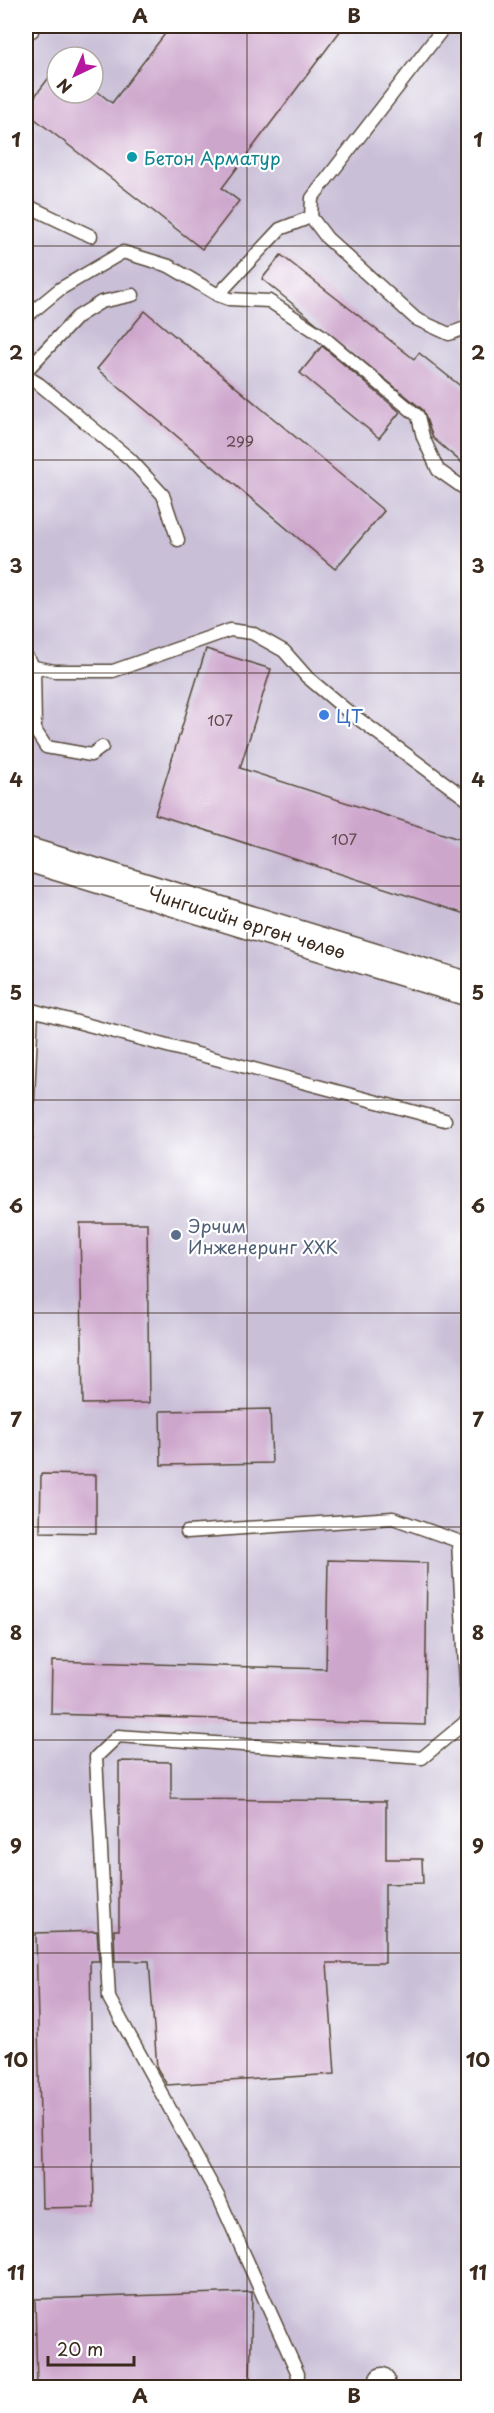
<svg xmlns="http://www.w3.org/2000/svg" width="494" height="2413" viewBox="0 0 494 2413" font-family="'Playpen Sans',sans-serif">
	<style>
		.industrial { fill: #c9bfd7; fill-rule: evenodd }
		.building { fill: #cda6cc }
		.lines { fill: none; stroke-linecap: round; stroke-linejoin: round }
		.service-casing { stroke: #554637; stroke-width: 15 }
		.minor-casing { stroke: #554637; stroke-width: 27 }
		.trunk-casing { stroke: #554637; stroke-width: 36 }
		.service { stroke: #fff; stroke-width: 12 }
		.minor { stroke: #fff; stroke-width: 24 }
		.trunk { stroke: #fff; stroke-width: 33 }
		.grid { fill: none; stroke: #3b2a1e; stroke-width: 1.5; stroke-opacity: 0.55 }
		.culture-dot { fill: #0f9aa8; stroke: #fff; stroke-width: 2 }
		.shop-dot { fill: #3f7fe0; stroke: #fff; stroke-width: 2 }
		.service-dot { fill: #5c6f8a; stroke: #fff; stroke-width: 2 }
		.labels { text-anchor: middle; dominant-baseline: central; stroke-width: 4.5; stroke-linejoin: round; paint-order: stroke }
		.number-label { font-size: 15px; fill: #60494a }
		.culture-label { font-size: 18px; fill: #0d838f; stroke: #fff; text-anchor: start }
		.shop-label { font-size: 18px; fill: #366cbe; stroke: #fff; text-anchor: start }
		.street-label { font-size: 18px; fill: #3b2a1e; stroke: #fff }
		.service-label { font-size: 18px; fill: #4e5e75; stroke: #fff; text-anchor: start }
		.neatline { fill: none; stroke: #3b2a1e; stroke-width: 2 }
		.grid-label { font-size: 20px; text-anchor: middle; font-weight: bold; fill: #3b2a1e }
	</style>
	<rect width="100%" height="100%" fill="#fff"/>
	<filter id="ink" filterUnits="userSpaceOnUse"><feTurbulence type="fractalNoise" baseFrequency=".0167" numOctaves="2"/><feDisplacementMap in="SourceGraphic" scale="12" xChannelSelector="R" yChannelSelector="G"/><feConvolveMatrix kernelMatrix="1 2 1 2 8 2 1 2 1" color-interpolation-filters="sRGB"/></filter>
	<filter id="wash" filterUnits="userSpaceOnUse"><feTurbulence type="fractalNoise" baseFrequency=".008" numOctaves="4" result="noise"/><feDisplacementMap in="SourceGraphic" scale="24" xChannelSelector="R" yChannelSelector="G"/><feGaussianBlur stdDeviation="1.35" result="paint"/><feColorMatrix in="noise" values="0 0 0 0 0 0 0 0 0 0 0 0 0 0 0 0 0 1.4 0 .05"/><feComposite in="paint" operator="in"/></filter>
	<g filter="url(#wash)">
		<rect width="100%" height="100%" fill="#ebe5c7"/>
		<path class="industrial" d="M26,26H468V2387H26ZM57,57H93V93H57Z"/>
		<g id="blocks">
			<g class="building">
				<polygon points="171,26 344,26 222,188 239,201 202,249 26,112 26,108 57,67 57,93 93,93 93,88 112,103"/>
				<polygon points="281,255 414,359 419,353 468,392 468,468 433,438 423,410 262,279"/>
				<polygon points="145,311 384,511 335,569 97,369"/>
				<polygon points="322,346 400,412 379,438 300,373"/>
				<polygon points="206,649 271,669 240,768 468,842 468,915 155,814"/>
				<polygon points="80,1223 147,1223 149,1403 83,1404"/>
				<polygon points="270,1409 272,1463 161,1465 160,1411"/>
				<polygon points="41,1474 96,1475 96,1533 40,1532"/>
				<polygon points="328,1560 427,1563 425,1725 51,1714 52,1661 326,1669"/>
				<polygon points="119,1761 171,1762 171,1799 386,1801 386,1859 422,1859 423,1883 385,1884 385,1963 327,1963 335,2074 167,2085 157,2068 149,1961 115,1961 114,1930 119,1930"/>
				<polygon points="97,1931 99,1961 90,1961 94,2207 42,2208 36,1933"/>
				<polygon points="252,2292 250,2388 37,2388 35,2299"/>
			</g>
		</g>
	</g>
	<g filter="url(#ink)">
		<use href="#blocks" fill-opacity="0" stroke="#554637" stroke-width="1.5"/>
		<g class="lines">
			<defs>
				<g id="service">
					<polyline points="26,26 32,31"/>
					<polyline points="445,26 312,198 311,217 327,238 416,319 449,334 468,327"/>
					<polyline points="26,205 91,236"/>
					<polyline points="218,295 229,299 269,301 321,335 418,416 423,437 438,470 468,491"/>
					<polyline points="26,317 60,289 123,252 169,266 218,295 280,229 311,217"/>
					<polyline points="26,371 77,317 101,302 133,295"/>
					<polyline points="26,376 39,384 130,459 163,495 178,540"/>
					<polyline points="26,656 34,667 55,671 113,671 230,630 252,633 284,651 307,677 345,709 468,800"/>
					<polyline points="34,667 35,730 46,747 91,755 102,747"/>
					<polyline points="26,1139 32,1010 445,1120"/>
					<polyline points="187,1532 393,1518 458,1541 468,1720 422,1758 118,1736 96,1757 109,1998 219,2198 298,2374 297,2388"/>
				</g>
				<polyline id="minor" points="381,2388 382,2380"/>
				<polyline id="trunk" points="26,854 468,989"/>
			</defs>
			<use href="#service" class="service-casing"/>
			<use href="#minor" class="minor-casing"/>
			<use href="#trunk" class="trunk-casing"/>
			<use href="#service" class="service"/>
			<use href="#minor" class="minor"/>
			<use href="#trunk" class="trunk"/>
		</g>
	</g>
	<path class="grid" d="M247,26V2388M26,246H468M26,460H468M26,673H468M26,886H468M26,1100H468M26,1313H468M26,1527H468M26,1740H468M26,1953H468M26,2167H468"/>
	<circle class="culture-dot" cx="132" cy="157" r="6"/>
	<circle class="shop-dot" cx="324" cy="715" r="6"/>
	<circle class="service-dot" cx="176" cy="1235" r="6"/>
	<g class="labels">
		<g class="number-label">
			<text x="240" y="440">299</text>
			<text x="220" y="719">107</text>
			<text x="344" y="838">107</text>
		</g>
		<g class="culture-label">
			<text x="144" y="157">Бетон Арматур</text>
		</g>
		<g class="shop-label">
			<text x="336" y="715">ЦТ</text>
		</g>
		<g class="street-label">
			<text transform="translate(247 922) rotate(17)">Чингисийн өргөн чөлөө</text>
		</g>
		<g class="service-label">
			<text x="188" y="1225">Эрчим<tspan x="188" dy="21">Инженеринг ХХК</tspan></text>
		</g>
	</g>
	<rect width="494" height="2413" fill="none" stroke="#fff" stroke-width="66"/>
	<g transform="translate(75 75) rotate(224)"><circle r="28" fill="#ffffff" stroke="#b1aaa5" stroke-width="1.5"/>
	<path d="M0-4.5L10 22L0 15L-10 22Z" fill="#b5179e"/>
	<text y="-9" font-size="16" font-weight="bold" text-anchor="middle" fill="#3b2a1e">N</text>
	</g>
	<path d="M48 2356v9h86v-9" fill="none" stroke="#3b2a1e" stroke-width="3"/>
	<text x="57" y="2356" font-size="18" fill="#3b2a1e" stroke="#ffffff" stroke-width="4.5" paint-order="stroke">20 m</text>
	<rect x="33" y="33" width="428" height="2347" class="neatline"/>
	<g class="grid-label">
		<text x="140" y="23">A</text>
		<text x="354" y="23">B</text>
		<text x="16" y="147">1</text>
		<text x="478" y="147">1</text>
		<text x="16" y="360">2</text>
		<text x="478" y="360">2</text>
		<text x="16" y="573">3</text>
		<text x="478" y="573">3</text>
		<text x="16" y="787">4</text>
		<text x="478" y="787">4</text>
		<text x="16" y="1000">5</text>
		<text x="478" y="1000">5</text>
		<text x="16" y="1213">6</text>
		<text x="478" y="1213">6</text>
		<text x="16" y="1427">7</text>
		<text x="478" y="1427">7</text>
		<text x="16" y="1640">8</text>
		<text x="478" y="1640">8</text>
		<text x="16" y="1853">9</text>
		<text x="478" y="1853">9</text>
		<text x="16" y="2067">10</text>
		<text x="478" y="2067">10</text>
		<text x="16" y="2280">11</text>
		<text x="478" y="2280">11</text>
		<text x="140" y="2403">A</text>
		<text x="354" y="2403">B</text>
	</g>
</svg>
